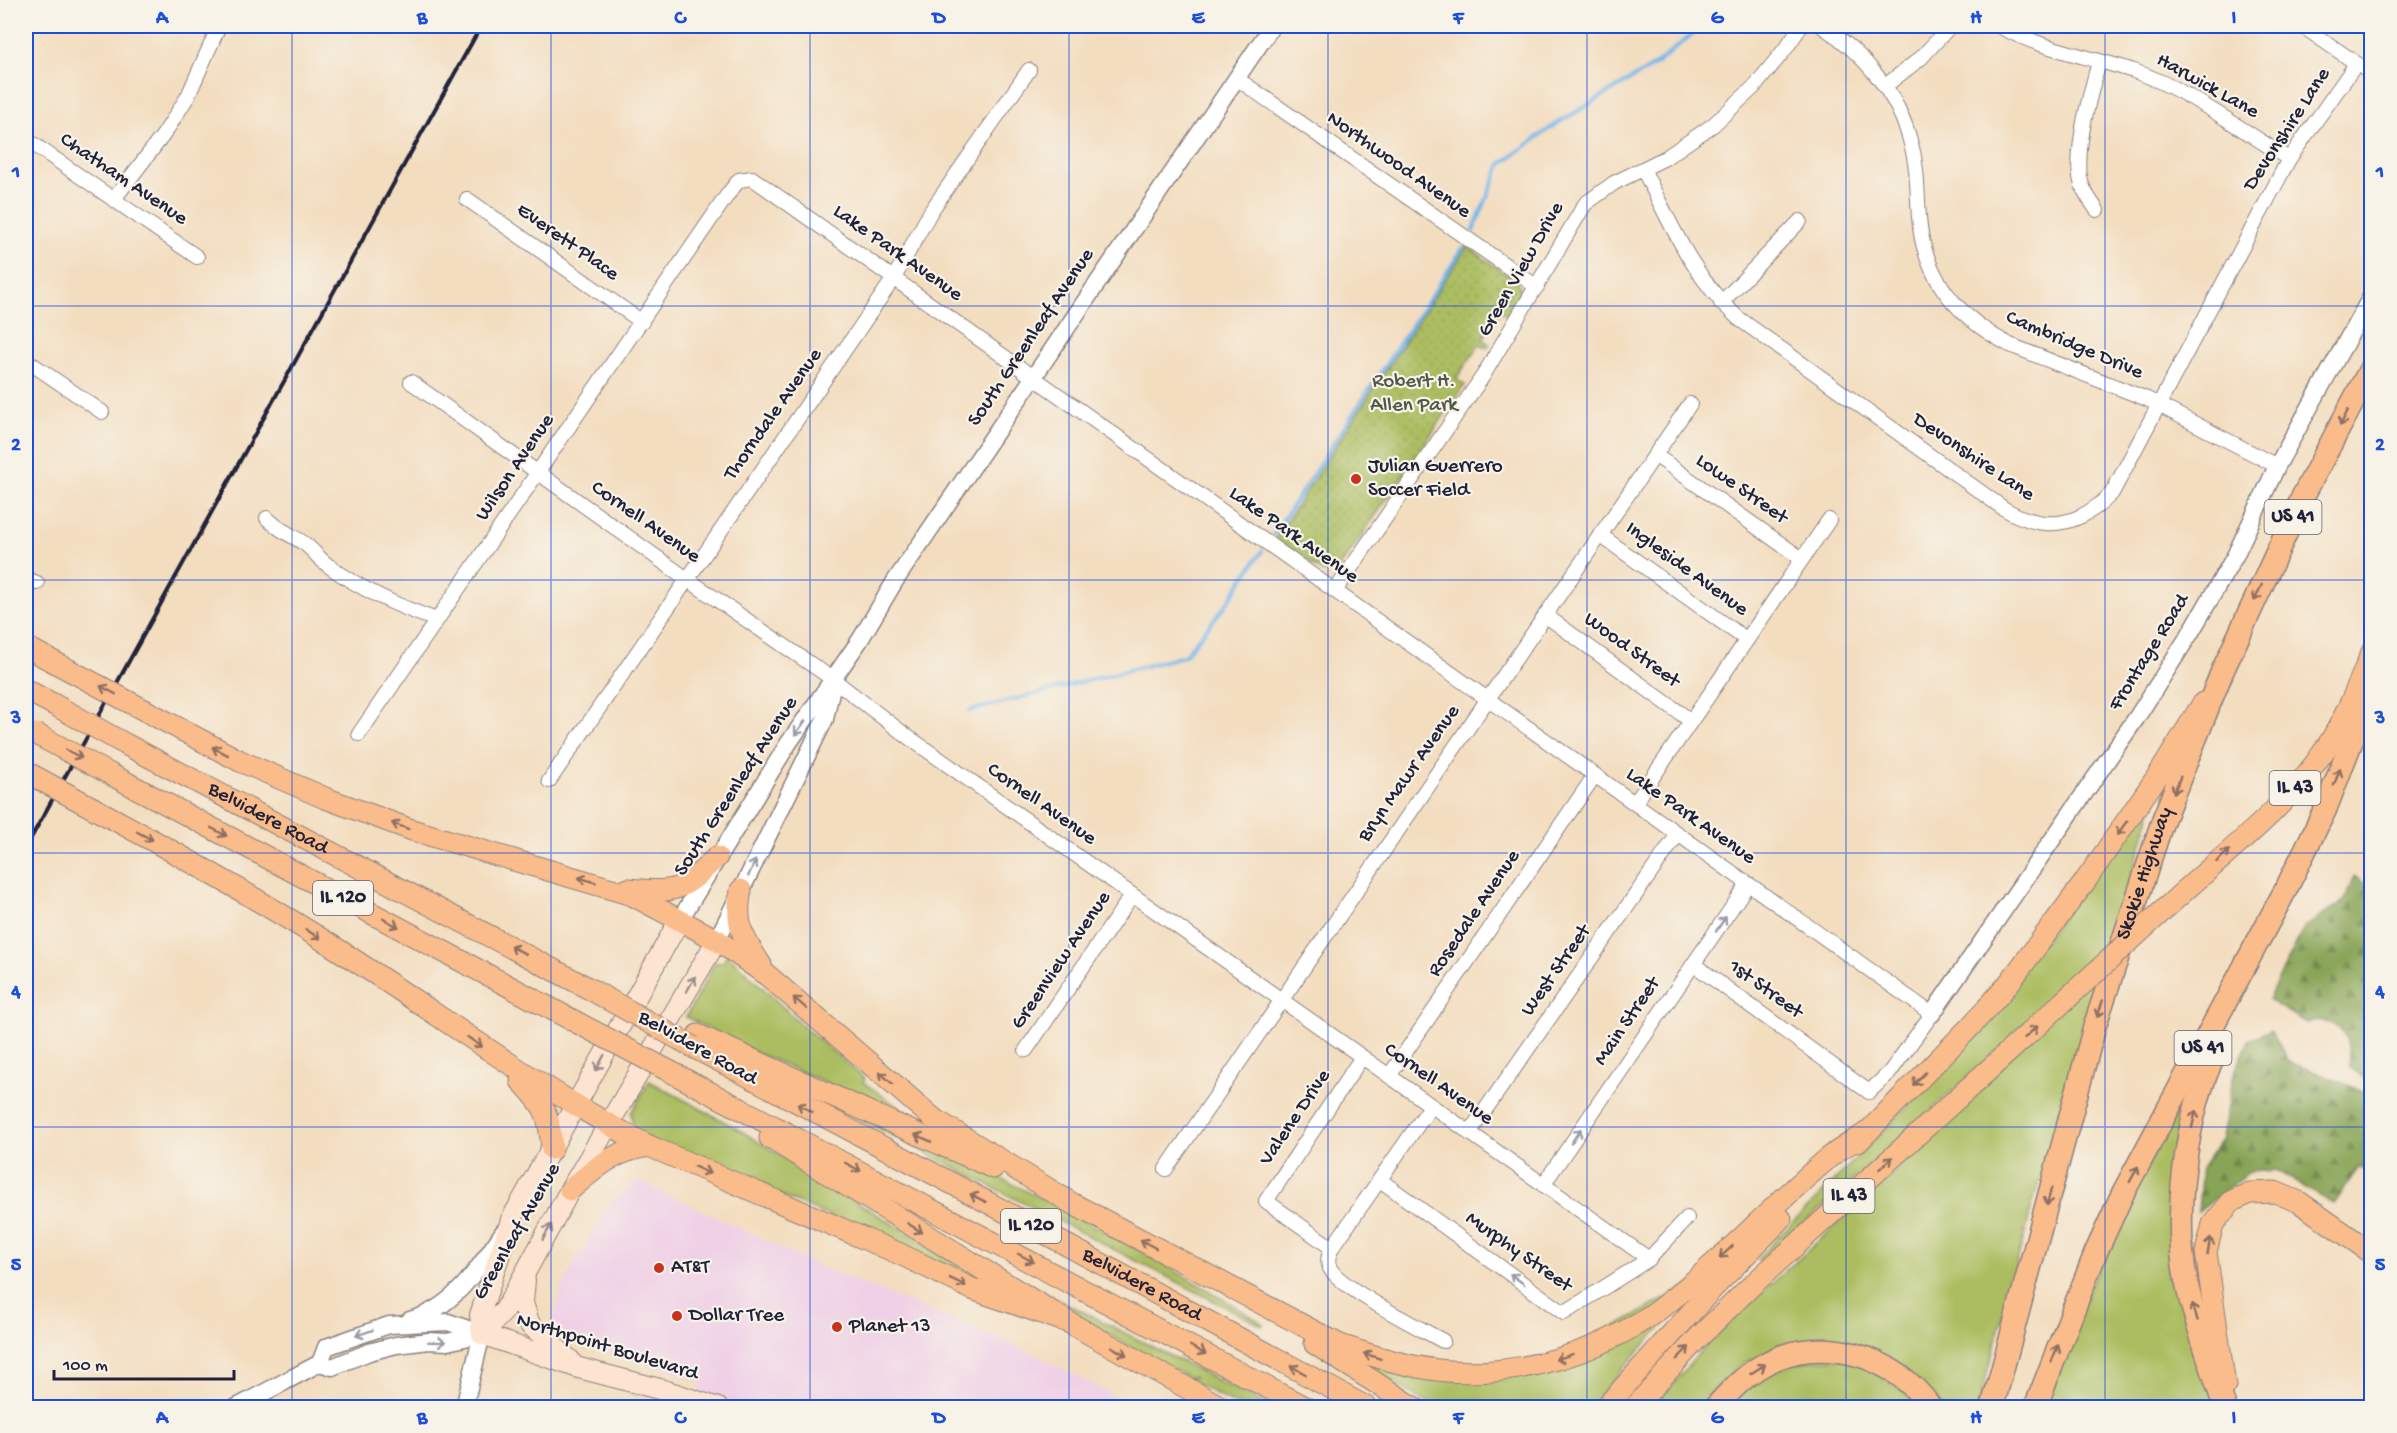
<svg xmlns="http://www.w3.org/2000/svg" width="2397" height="1433" viewBox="0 0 2397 1433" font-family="'Gochi Hand',sans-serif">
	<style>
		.built { fill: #efd0e6 }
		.grass { fill: #abbd60; stroke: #66704e; stroke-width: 1.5 }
		.forest { fill: url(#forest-firs); stroke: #556348; stroke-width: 1.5 }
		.park { fill: url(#park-dots); stroke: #66704e; stroke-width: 1.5 }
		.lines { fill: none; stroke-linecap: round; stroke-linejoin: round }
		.stream { stroke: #76b6ea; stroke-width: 4 }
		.minor-casing { stroke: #8a807d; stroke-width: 16 }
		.tertiary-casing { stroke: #8a807d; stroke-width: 19 }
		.secondary-casing { stroke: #8a807d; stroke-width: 22 }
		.primary-casing { stroke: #8a807d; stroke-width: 23 }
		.trunk-casing { stroke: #8a807d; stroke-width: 25 }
		.minor { stroke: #fff; stroke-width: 14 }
		.tertiary { stroke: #fff; stroke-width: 16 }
		.secondary { stroke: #fde4d1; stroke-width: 20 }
		.primary { stroke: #fabc8b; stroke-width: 21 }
		.trunk { stroke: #fabc8b; stroke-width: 22 }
		.rail { stroke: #22223b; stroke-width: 4 }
		.primary-bridge-casing { stroke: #8a807d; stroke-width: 23; stroke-linecap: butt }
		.primary-bridge { stroke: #fabc8b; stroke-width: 21 }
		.oneway { stroke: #8e6f63 }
		.oneway2 { stroke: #9c9ca7 }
		.oneway3 { stroke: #9a8d8e }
		.grid { fill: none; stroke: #1d4ed8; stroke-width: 1.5; stroke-opacity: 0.55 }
		.poi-dot { fill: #c8321e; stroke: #f7f3e8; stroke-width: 2 }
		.labels { text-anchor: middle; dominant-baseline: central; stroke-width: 4.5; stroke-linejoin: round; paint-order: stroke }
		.shield { fill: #f7f3e8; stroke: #62616f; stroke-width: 1.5 }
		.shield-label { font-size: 20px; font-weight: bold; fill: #22223b }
		.street-label { font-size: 21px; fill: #22223b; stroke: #f7f3e8 }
		.park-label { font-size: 21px; fill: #525848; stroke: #f7f3e8 }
		.poi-label { font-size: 21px; fill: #22223b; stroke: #f7f3e8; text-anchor: start }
		.neatline { fill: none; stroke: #1d4ed8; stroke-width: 2 }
		.grid-label { font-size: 20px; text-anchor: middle; font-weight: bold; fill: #1d4ed8 }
	</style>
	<defs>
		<pattern id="forest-firs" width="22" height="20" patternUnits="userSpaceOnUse" patternTransform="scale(1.5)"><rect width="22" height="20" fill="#88a456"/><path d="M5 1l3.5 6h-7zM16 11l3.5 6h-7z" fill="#6f8548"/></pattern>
		<pattern id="park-dots" width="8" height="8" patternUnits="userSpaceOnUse" patternTransform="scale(1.5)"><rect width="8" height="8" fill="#abbd60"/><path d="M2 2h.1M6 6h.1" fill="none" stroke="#93a254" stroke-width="1.8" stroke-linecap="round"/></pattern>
	</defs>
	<rect width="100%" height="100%" fill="#f7f3e8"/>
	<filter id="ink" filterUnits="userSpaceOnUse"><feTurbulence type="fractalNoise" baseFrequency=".0167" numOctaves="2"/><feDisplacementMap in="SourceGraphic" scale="12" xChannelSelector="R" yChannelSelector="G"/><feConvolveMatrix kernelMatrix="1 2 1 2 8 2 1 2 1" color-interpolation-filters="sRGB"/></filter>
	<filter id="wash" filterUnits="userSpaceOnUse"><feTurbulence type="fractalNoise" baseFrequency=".008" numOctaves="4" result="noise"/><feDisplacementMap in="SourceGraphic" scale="24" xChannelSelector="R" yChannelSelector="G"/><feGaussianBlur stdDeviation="1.35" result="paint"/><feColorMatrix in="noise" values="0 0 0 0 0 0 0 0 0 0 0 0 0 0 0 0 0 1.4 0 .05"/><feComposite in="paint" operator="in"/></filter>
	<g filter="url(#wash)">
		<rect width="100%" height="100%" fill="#f3ddbf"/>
		<polygon class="built" points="638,1180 818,1266 1010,1343 1099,1387 1129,1407 690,1407 703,1382 570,1338 553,1322 561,1288 611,1202"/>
		<g class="grass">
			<path d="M2157,793L2035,1195L1978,1407H1940L1895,1363L1751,1359C1730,1372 1714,1387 1700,1407L1652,1408L1708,1343L1749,1304L1889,1177L1982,1089L2065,989L2016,1030V1034L1760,1263L1758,1259L1761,1255L1949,1064Z"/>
			<polygon points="727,954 804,1027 865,1079 863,1082 911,1116 909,1119 746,1048 686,1017 715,963 723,962"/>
			<polygon points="2204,1061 2174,1169 2218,1407 2041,1408 2114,1229"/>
			<polygon points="649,1081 736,1128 996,1287 628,1131 633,1121 631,1113"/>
			<path d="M827,1102C979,1162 1126,1238 1264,1324L1263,1326Z"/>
			<polygon points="1713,1272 1645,1344 1590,1407 1435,1407 1343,1355 1539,1369"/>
			<polygon points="1026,1283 1271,1407 1240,1407 1188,1379 1195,1377 1188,1377 1134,1349 1025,1285"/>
			<polygon points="1856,1358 1925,1408 1720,1408 1774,1364"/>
		</g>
		<g class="forest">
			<path d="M2354,876L2371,888V1084L2350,1067C2348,1034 2344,1016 2306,1023L2268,1000L2304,928L2345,900Z"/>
			<polygon points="2271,1030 2289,1062 2371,1094 2371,1174 2359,1167 2333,1204 2276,1170 2249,1172 2198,1212 2202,1167 2222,1138 2234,1074 2250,1039"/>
		</g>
		<path class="park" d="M1467,246L1516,281C1526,294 1518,304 1510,316L1500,311L1483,339L1490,345L1487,348L1479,345L1456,379L1465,385L1340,567L1335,571L1323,572L1275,539Z"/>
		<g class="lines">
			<g class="stream">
				<polyline points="1473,231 1501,164 1556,124 1655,65 1702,26"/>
				<polyline points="1273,535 1463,248"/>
				<polyline points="969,711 1184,656 1225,606 1262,551"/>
			</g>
		</g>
	</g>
	<g filter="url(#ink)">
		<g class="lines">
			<defs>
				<g id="minor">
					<path d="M1822,26C1864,53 1899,95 1911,144C1918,168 1917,192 1919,217C1923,277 1958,318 2010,345L2147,399L2277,466"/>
					<path d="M1999,26C2041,49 2088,56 2134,71C2185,88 2243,131 2289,159"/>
					<polyline points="2302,26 2372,74"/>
					<polyline points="1236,78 1537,287"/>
					<polyline points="1885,86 1921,58 1950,26"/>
					<polyline points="26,139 197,257"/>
					<path d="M1643,169C1670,222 1693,278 1738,318L2003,508C2044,533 2079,527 2112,493L2289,159L2356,64"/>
					<polyline points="114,199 164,134 188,96 219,26"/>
					<polyline points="467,199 642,322"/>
					<path d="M2097,210C2090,200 2082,190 2080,177C2076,143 2090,95 2099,62"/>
					<polyline points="1721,303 1800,221"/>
					<polyline points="26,360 102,412"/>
					<polyline points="411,382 687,579 834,680 904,734 1649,1259"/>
					<polyline points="1655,455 1802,559"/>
					<path d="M267,518C278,530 292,535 305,544C314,551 320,560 329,566C362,590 399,607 437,620"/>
					<polyline points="1600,535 1747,640"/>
					<polyline points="26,579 37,583"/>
					<polyline points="1335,591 1483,376 1585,204 1614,183 1665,158 1713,125 1755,86 1786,48 1801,26"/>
					<polyline points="1545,615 1691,721"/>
					<polyline points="359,734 728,194 739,180 752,178 1932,1014 1890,1072 1869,1092 1693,964"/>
					<polyline points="549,781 894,278 931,211 1029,70"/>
					<polyline points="1635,803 1829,520"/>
					<polyline points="1026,1050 1132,895"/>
					<polyline points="1389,1076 1595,775"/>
					<path d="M1431,1106L1332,1248C1329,1255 1327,1259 1329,1266C1335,1286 1422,1329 1443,1341"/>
					<polyline points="1469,1133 1678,834"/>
					<polyline points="1166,1169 1690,404"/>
					<polyline points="1380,1180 1564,1313 1649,1259 1687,1218"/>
					<polyline points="1543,1185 1748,884"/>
					<polyline points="1332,1248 1266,1201 1362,1057"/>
				</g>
				<g id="tertiary">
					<polyline points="679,921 788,744 860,640 895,581 1272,26"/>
					<polyline points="717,940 825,719 832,687"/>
					<polyline points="1932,1014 2137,717 2191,632 2235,556 2277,466 2372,295"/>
					<path d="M410,1320C455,1308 479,1267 504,1231"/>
					<polyline points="320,1363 326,1347 389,1325 448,1322 482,1334"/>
					<polyline points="235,1408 320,1363 332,1367 369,1352 396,1345 429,1341 447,1342 482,1334"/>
					<polyline points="464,1408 482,1334"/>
				</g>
				<g id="secondary">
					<polyline points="525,1280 523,1303 530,1325 570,1360"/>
					<polyline points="482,1334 480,1315 511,1220 679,921"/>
					<polyline points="482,1334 505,1310 570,1190 717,940"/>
					<polyline points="482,1334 579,1368 667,1391 718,1408"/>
				</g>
				<g id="primary">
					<polyline points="26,647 69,670"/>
					<polyline points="26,690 53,704"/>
					<path d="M146,711L240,761L325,798L412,830L632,895L717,940L768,976L934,1119L1073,1204L1340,1345C1372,1356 1404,1366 1437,1370C1519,1379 1605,1353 1670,1301C1725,1258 1772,1206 1825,1161C1837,1150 1853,1142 1866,1133"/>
					<path id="s1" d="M127,745L588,988"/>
					<polyline points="112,775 574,1021"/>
					<path d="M93,808C175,852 255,897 334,947C439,1014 538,1089 649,1146L900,1254L972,1289L1068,1322"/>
					<path d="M628,889C677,893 681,892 717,857"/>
					<path d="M741,890C734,924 743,938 761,965"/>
					<path d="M2180,895C2231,849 2288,806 2326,748C2346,718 2358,685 2372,652"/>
					<polyline points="698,1035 993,1168"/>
					<path id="s2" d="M693,1047L989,1203L1368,1408"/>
					<polyline points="671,1072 1306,1408"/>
					<path d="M521,1081C546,1107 549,1113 552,1149"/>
					<polyline points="770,1138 1068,1322 1223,1408"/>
					<polyline points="1858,1142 1971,1026 2006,987 2084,883 2161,771 2203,703"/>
					<path d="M570,1190C596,1168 613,1151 649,1146"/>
					<polyline points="1315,1344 1415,1408"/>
					<polyline points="2225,1386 2206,1252 2213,1224 2232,1201 2250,1193 2275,1192 2299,1202 2372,1253"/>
					<polyline points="1605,1408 1713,1288 1781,1219"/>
					<polyline points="1634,1408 1697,1339 1750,1287 2062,1003"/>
				</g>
				<g id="trunk">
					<path d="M2216,1051C2185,1115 2171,1224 2189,1294C2199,1332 2213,1370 2225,1408"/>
					<path d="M1715,1408C1730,1391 1744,1376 1763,1365C1820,1332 1895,1355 1931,1408"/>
					<path id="s3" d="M1992,1408L2095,1025L2163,820L2222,672L2303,496L2372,366"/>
					<polyline points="2035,1408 2096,1252 2122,1195 2286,889 2325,810 2372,688"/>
				</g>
			</defs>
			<use href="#minor" class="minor-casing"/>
			<use href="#tertiary" class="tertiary-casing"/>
			<use href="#secondary" class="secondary-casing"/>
			<use href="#primary" class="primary-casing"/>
			<use href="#trunk" class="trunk-casing"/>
			<use href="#minor" class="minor"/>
			<use href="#tertiary" class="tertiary"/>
			<use href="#secondary" class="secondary"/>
			<use href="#primary" class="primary"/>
			<use href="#trunk" class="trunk"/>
			<polyline class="rail" points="26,847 481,26"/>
			<defs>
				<g id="primary-bridge">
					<polyline points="69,670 146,711"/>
					<polyline points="53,704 127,745"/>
					<polyline points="36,734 112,775"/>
					<polyline points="26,772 93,808"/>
					<polyline points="588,988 693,1047"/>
					<polyline points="2062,1003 2180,895"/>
					<polyline points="574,1021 671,1072"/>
				</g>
			</defs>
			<use href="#primary-bridge" class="primary-bridge-casing"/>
			<use href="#primary-bridge" class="primary-bridge"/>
		</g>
		<defs><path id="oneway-shaft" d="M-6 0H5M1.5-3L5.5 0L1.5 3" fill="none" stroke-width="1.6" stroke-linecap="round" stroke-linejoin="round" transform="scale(1.5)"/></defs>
		<g class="oneway">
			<use href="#oneway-shaft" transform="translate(2344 418) rotate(117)"/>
			<use href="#oneway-shaft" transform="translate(2258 593) rotate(115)"/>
			<use href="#oneway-shaft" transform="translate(108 690) rotate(-152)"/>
			<use href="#oneway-shaft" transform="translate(220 751) rotate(-153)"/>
			<use href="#oneway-shaft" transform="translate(74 754) rotate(28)"/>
			<use href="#oneway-shaft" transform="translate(2337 777) rotate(-69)"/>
			<use href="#oneway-shaft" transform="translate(2177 785) rotate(112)"/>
			<use href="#oneway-shaft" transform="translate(400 826) rotate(-160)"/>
			<use href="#oneway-shaft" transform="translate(2122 828) rotate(125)"/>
			<use href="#oneway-shaft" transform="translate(219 832) rotate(28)"/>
			<use href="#oneway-shaft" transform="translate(145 836) rotate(28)"/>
			<use href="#oneway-shaft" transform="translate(2223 856) rotate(-42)"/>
			<use href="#oneway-shaft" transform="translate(587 880) rotate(-164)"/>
			<use href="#oneway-shaft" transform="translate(391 923) rotate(28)"/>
			<use href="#oneway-shaft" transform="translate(313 934) rotate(32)"/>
			<use href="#oneway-shaft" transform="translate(518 950) rotate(-153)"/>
			<use href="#oneway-shaft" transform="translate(800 1003) rotate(-139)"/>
			<use href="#oneway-shaft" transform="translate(2100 1009) rotate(108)"/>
			<use href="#oneway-shaft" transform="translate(2031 1032) rotate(-42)"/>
			<use href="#oneway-shaft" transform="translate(475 1042) rotate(34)"/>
			<use href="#oneway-shaft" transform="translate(886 1078) rotate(-139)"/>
			<use href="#oneway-shaft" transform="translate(1919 1079) rotate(134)"/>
			<use href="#oneway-shaft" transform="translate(805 1108) rotate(-152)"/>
			<use href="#oneway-shaft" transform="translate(2194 1119) rotate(-77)"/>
			<use href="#oneway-shaft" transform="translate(923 1138) rotate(-156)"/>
			<use href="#oneway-shaft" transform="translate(1886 1163) rotate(-42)"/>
			<use href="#oneway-shaft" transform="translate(853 1167) rotate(28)"/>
			<use href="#oneway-shaft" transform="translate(702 1170) rotate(24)"/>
			<use href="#oneway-shaft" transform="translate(2134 1174) rotate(-62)"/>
			<use href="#oneway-shaft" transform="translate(2049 1197) rotate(105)"/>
			<use href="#oneway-shaft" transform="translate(978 1198) rotate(-153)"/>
			<use href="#oneway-shaft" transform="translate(915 1228) rotate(32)"/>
			<use href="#oneway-shaft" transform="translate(1148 1244) rotate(-152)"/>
			<use href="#oneway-shaft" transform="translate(2209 1246) rotate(-80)"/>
			<use href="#oneway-shaft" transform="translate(1726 1252) rotate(138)"/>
			<use href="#oneway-shaft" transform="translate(1026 1258) rotate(28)"/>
			<use href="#oneway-shaft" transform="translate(958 1282) rotate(26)"/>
			<use href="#oneway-shaft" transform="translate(2195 1312) rotate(-107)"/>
			<use href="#oneway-shaft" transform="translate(1198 1350) rotate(28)"/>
			<use href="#oneway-shaft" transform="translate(1119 1351) rotate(29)"/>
			<use href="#oneway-shaft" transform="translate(1683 1353) rotate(-46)"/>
			<use href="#oneway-shaft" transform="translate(2055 1353) rotate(-68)"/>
			<use href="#oneway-shaft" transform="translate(1372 1356) rotate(-161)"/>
			<use href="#oneway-shaft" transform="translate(1564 1357) rotate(162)"/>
			<use href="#oneway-shaft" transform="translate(1758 1369) rotate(-32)"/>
			<use href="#oneway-shaft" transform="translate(1298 1370) rotate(-152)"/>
		</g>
		<g class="oneway2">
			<use href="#oneway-shaft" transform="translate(800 728) rotate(126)"/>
			<use href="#oneway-shaft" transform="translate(752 868) rotate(-65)"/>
			<use href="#oneway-shaft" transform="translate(1721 924) rotate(-56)"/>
			<use href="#oneway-shaft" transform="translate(1576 1136) rotate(-56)"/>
			<use href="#oneway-shaft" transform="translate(1517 1279) rotate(-144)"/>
			<use href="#oneway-shaft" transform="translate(364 1333) rotate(161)"/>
			<use href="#oneway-shaft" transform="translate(437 1342) rotate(1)"/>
		</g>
		<g class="oneway3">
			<use href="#oneway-shaft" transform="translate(691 984) rotate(-60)"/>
			<use href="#oneway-shaft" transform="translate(600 1063) rotate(119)"/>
			<use href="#oneway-shaft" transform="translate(547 1232) rotate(-61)"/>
		</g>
	</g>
	<path class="grid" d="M292,26V1408M551,26V1408M810,26V1408M1069,26V1408M1328,26V1408M1587,26V1408M1846,26V1408M2105,26V1408M26,306H2372M26,580H2372M26,853H2372M26,1127H2372"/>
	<g class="poi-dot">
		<circle cx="1356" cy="479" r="6"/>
		<circle cx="659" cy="1268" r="6"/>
		<circle cx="677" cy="1316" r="6"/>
		<circle cx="837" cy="1327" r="6"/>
	</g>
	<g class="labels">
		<g class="shield">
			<rect x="2264.5" y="500" width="57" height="34" rx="4.5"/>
			<rect x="2269.5" y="771" width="51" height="34" rx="4.5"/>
			<rect x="313" y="881" width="60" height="34" rx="4.5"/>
			<rect x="2174.5" y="1031" width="57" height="34" rx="4.5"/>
			<rect x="1823.5" y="1179" width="51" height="34" rx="4.5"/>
			<rect x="1001" y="1209" width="60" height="34" rx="4.5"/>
		</g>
		<g class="shield-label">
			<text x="2293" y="517">US 41</text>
			<text x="2295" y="788">IL 43</text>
			<text x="343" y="898">IL 120</text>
			<text x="2203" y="1048">US 41</text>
			<text x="1849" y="1196">IL 43</text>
			<text x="1031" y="1226">IL 120</text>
		</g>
		<g class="street-label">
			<text transform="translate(2207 87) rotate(29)">Harwick Lane</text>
			<text transform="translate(2288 130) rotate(-57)">Devonshire Lane</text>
			<text transform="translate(1398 166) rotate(35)">Northwood Avenue</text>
			<text transform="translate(123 180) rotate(34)">Chatham Avenue</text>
			<text transform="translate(567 243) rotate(35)">Everett Place</text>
			<text transform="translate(897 254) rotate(35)">Lake Park Avenue</text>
			<text transform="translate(1522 270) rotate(-60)">Green View Drive</text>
			<text transform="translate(1032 338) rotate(-56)">South Greenleaf Avenue</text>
			<text transform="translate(2074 346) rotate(23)">Cambridge Drive</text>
			<text transform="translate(774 415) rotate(-55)">Thorndale Avenue</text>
			<text transform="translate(1973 458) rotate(34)">Devonshire Lane</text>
			<text transform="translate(516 468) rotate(-56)">Wilson Avenue</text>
			<text transform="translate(1741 490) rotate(35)">Lowe Street</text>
			<text transform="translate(645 523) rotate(35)">Cornell Avenue</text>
			<text transform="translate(1293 536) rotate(35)">Lake Park Avenue</text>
			<text transform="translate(1686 570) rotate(36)">Ingleside Avenue</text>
			<text transform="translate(1631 651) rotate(36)">Wood Street</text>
			<text transform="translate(2150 653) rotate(-58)">Frontage Road</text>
			<text transform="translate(1410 774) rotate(-55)">Bryn Mawr Avenue</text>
			<text transform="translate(737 787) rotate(-57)">South Greenleaf Avenue</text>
			<text transform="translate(1041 805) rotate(35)">Cornell Avenue</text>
			<text transform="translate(1690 817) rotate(35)">Lake Park Avenue</text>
			<text stroke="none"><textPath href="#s1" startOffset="159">Belvidere Road</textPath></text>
			<text stroke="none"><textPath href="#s3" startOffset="556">Skokie Highway</textPath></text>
			<text transform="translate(1475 914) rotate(-56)">Rosedale Avenue</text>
			<text transform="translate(1062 961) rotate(-56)">Greenview Avenue</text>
			<text transform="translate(1557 971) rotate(-55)">West Street</text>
			<text transform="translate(1765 990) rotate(36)">1st Street</text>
			<text transform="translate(1628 1022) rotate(-56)">Main Street</text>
			<text transform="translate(697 1049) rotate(29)">Belvidere Road</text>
			<text transform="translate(1438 1085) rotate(35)">Cornell Avenue</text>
			<text transform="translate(1296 1118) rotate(-56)">Valene Drive</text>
			<text transform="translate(518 1232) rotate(-60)">Greenleaf Avenue</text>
			<text transform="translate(1518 1253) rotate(35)">Murphy Street</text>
			<text stroke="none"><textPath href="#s2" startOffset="508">Belvidere Road</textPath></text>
			<text transform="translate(607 1348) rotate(17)">Northpoint Boulevard</text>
		</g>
		<g class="park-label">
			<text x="1414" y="382">Robert H.<tspan x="1414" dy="24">Allen Park</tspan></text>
		</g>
		<g class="poi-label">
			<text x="1368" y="467">Julian Guerrero<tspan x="1368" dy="24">Soccer Field</tspan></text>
			<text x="671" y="1268">AT&amp;T</text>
			<text x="689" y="1316">Dollar Tree</text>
			<text x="849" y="1327">Planet 13</text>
		</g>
	</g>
	<rect width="2397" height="1433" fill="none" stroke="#f7f3e8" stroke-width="66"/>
	<path d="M54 1370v9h180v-9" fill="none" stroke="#22223b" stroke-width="3"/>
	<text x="63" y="1370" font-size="18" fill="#22223b" stroke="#f7f3e8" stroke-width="4.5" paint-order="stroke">100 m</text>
	<rect x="33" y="33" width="2331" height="1367" class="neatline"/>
	<g class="grid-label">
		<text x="162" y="23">A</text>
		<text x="422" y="23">B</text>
		<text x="680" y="23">C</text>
		<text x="939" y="23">D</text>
		<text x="1198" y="23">E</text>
		<text x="1458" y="23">F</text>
		<text x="1717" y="23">G</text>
		<text x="1976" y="23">H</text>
		<text x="2234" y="23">I</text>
		<text x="16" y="177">1</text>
		<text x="2380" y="177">1</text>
		<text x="16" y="450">2</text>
		<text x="2380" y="450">2</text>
		<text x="16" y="723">3</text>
		<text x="2380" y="723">3</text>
		<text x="16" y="997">4</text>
		<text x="2380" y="997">4</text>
		<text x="16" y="1270">5</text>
		<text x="2380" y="1270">5</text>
		<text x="162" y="1423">A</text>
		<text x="422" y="1423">B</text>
		<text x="680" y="1423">C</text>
		<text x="939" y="1423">D</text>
		<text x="1198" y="1423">E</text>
		<text x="1458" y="1423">F</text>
		<text x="1717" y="1423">G</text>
		<text x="1976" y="1423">H</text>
		<text x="2234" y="1423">I</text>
	</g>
</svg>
